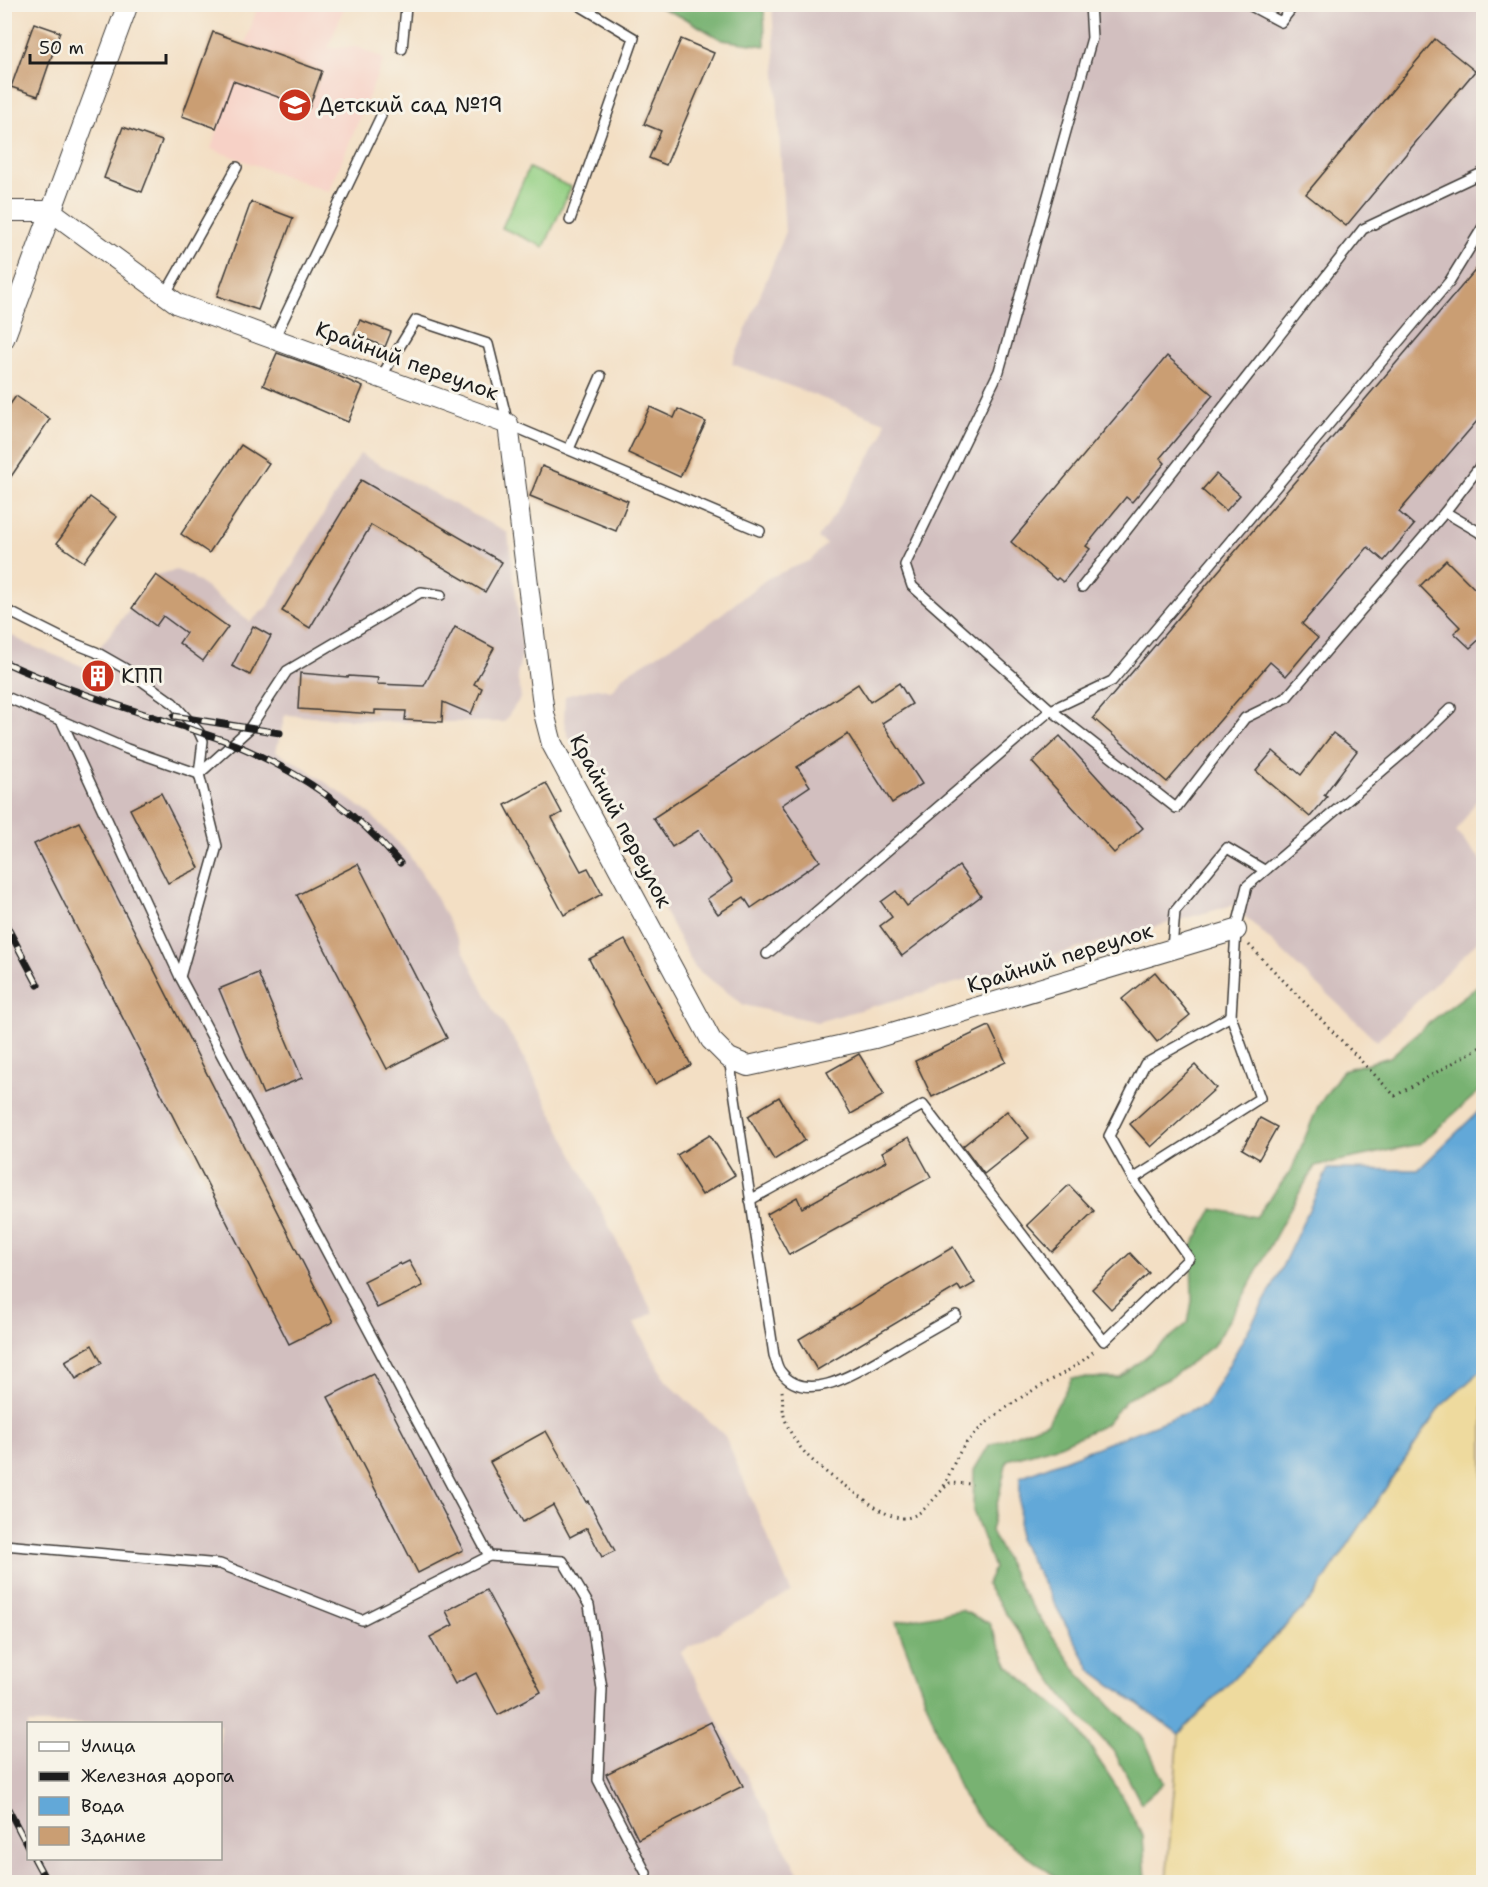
<svg xmlns="http://www.w3.org/2000/svg" width="1488" height="1887" viewBox="0 0 1488 1887" font-family="'Shantell Sans',sans-serif">
	<style>
		.built { fill: #f7d1c6 }
		.industrial { fill: #d2bfbf; fill-rule: evenodd }
		.green { fill: #95d085; stroke: #587650; stroke-width: 1.5 }
		.forest { fill: #78b272; stroke: #4a6747; stroke-width: 1.5 }
		.sand { fill: #eeda9e; stroke: #857b5d; stroke-width: 1.5 }
		.water { fill: #62a8d8; stroke: #3f627a; stroke-width: 1.5 }
		.building { fill: #ca9e73 }
		.lines { fill: none; stroke-linecap: round; stroke-linejoin: round }
		.service-casing { stroke: #3c3935; stroke-width: 12 }
		.minor-casing { stroke: #3c3935; stroke-width: 22 }
		.path { stroke: #3c3935; stroke-width: 3; stroke-dasharray: 1.5 4.5; stroke-linecap: butt }
		.service { stroke: #fff; stroke-width: 9 }
		.minor { stroke: #fff; stroke-width: 20 }
		.rail-casing { stroke: #1c1c1c; stroke-width: 7 }
		.rail { stroke: #f7f3e8; stroke-width: 4.5; stroke-dasharray: 14; stroke-linecap: butt }
		.labels { text-anchor: middle; dominant-baseline: central; stroke-width: 6; stroke-linejoin: round; paint-order: stroke }
		.poi-label { font-size: 21px; fill: #1c1c1c; stroke: #f7f3e8; text-anchor: start }
		.street-label { font-size: 21px; fill: #1c1c1c; stroke: #f7f3e8 }
	</style>
	<rect width="100%" height="100%" fill="#f7f3e8"/>
	<filter id="ink" filterUnits="userSpaceOnUse"><feTurbulence type="fractalNoise" baseFrequency=".0167" numOctaves="2"/><feDisplacementMap in="SourceGraphic" scale="12" xChannelSelector="R" yChannelSelector="G"/><feConvolveMatrix kernelMatrix="1 2 1 2 8 2 1 2 1" color-interpolation-filters="sRGB"/></filter>
	<filter id="wash" filterUnits="userSpaceOnUse"><feTurbulence type="fractalNoise" baseFrequency=".008" numOctaves="4" result="noise"/><feDisplacementMap in="SourceGraphic" scale="24" xChannelSelector="R" yChannelSelector="G"/><feGaussianBlur stdDeviation="1.35" result="paint"/><feColorMatrix in="noise" values="0 0 0 0 0 0 0 0 0 0 0 0 0 0 0 0 0 1.4 0 .05"/><feComposite in="paint" operator="in"/></filter>
	<g filter="url(#wash)">
		<rect width="100%" height="100%" fill="#f3dfc4"/>
		<polygon class="built" points="258,5 345,5 328,48 358,47 384,59 329,192 211,149"/>
		<g class="industrial">
			<polygon points="772,5 1483,5 1484,789 1456,832 1483,862 1483,936 1377,1041 1233,905 817,1022 744,1005 695,968 577,748 568,736 564,722 565,696 597,688 611,691 624,675 711,622 768,578 811,560 826,544 818,538 835,514 882,437 885,422 732,364 785,234"/>
			<path d="M360,454L508,533L523,651L517,675L521,697L504,722H399L285,715L276,752L302,766L370,814L406,851L420,871L434,893L493,1009L518,1046L653,1313L634,1323L666,1381L725,1436L791,1592L681,1652L803,1882H5L4,631L27,644L87,668L96,652L156,575L176,570L191,576L250,622L268,606ZM28,1724H220V1858H28Z"/>
		</g>
		<polygon class="green" points="529,168 571,187 544,247 502,228"/>
		<g class="forest">
			<polygon points="655,5 764,5 765,46 722,40 688,20"/>
			<polygon points="1483,982 1483,1088 1420,1144 1315,1166 1291,1207 1243,1297 1213,1346 1170,1378 1127,1399 1105,1425 1060,1445 1007,1460 991,1531 1024,1595 1079,1674 1144,1739 1164,1783 1141,1803 1115,1753 1066,1700 986,1585 994,1568 973,1511 974,1470 989,1445 1048,1422 1072,1378 1119,1378 1188,1323 1192,1301 1191,1248 1213,1209 1256,1217 1292,1169 1318,1106 1343,1070 1390,1057 1430,1022"/>
			<polygon points="961,1610 989,1623 1009,1667 1073,1721 1116,1786 1143,1836 1146,1880 1142,1882 1063,1882 984,1825 960,1791 896,1622"/>
		</g>
		<polygon class="sand" points="1483,1369 1483,1882 1166,1882 1179,1734 1311,1600 1440,1407"/>
		<polygon class="water" points="1483,1107 1483,1369 1440,1407 1311,1600 1179,1734 1091,1670 1019,1539 1020,1477 1206,1405 1273,1286 1328,1169 1418,1170"/>
		<g id="blocks">
			<g class="building">
				<polygon points="34,23 60,32 38,96 11,87"/>
				<polygon points="213,32 322,71 309,108 233,81 216,128 182,116"/>
				<polygon points="681,39 714,53 666,165 649,158 661,131 644,124"/>
				<polygon points="1435,39 1475,71 1346,226 1306,194"/>
				<polygon points="123,127 162,141 142,192 104,178"/>
				<polygon points="251,202 293,218 258,310 217,296"/>
				<polygon points="1484,260 1484,413 1399,512 1414,525 1384,561 1368,547 1302,624 1318,638 1286,676 1270,662 1167,782 1093,718"/>
				<polygon points="360,320 391,332 385,347 354,334"/>
				<polygon points="277,353 320,368 363,387 348,422 263,385"/>
				<polygon points="1167,356 1213,395 1160,458 1165,463 1132,502 1126,497 1086,546 1090,549 1063,582 1058,578 1056,580 1011,542"/>
				<polygon points="16,396 50,419 4,487 4,413"/>
				<polygon points="650,407 674,418 678,409 706,422 680,477 628,453"/>
				<polygon points="241,445 269,463 209,553 181,534"/>
				<polygon points="542,466 628,501 616,531 530,496"/>
				<polygon points="1216,474 1240,495 1226,511 1202,490"/>
				<polygon points="361,480 502,562 485,592 371,525 310,628 282,611"/>
				<polygon points="90,497 117,517 84,562 57,543"/>
				<polygon points="1446,560 1484,598 1484,635 1470,648 1454,633 1460,627 1420,586"/>
				<polygon points="156,575 228,627 203,661 179,643 186,633 163,616 156,626 132,608"/>
				<polygon points="253,626 271,636 250,675 232,666"/>
				<polygon points="455,627 494,648 474,684 482,688 471,714 443,702 442,722 405,720 406,711 375,710 375,714 298,709 300,673 348,677 349,676 378,678 377,684 424,686"/>
				<polygon points="899,683 912,704 882,723 922,784 892,803 848,734 797,767 810,786 782,805 820,861 751,908 744,897 718,914 707,899 733,881 699,830 672,847 653,818 858,684 870,702"/>
				<polygon points="1333,733 1357,751 1324,795 1327,797 1310,817 1256,771 1273,751 1301,775"/>
				<polygon points="1060,736 1143,828 1114,853 1032,762"/>
				<polygon points="546,783 562,813 552,818 581,871 588,868 602,894 564,915 505,805"/>
				<polygon points="161,793 199,868 168,883 130,809"/>
				<polygon points="79,822 333,1322 289,1344 34,844"/>
				<polygon points="358,864 447,1038 387,1069 297,895"/>
				<polygon points="959,866 981,896 902,956 880,926 892,917 881,902 896,891 907,906"/>
				<polygon points="625,940 691,1065 655,1084 589,959"/>
				<polygon points="1155,972 1190,1015 1157,1042 1122,999"/>
				<polygon points="258,973 302,1078 263,1094 219,989"/>
				<polygon points="989,1026 1006,1062 932,1097 915,1061"/>
				<polygon points="859,1054 884,1095 851,1114 827,1072"/>
				<polygon points="1195,1065 1216,1088 1151,1147 1130,1124"/>
				<polygon points="779,1097 805,1140 774,1160 748,1116"/>
				<polygon points="1007,1111 1029,1138 984,1174 963,1146"/>
				<polygon points="1260,1118 1277,1127 1259,1159 1242,1149"/>
				<polygon points="710,1135 735,1175 702,1195 677,1155"/>
				<polygon points="909,1137 931,1177 789,1255 767,1214 797,1197 802,1208 887,1161 882,1152"/>
				<polygon points="1069,1185 1094,1211 1052,1252 1027,1225"/>
				<polygon points="953,1247 975,1283 961,1291 958,1286 817,1370 799,1339"/>
				<polygon points="1130,1253 1149,1273 1111,1309 1092,1289"/>
				<polygon points="409,1261 423,1286 377,1308 364,1281 400,1263 401,1265"/>
				<polygon points="92,1345 102,1363 76,1379 65,1361"/>
				<polygon points="373,1374 463,1550 418,1573 328,1397"/>
				<polygon points="546,1431 586,1502 588,1501 615,1551 602,1557 587,1528 570,1537 553,1505 523,1522 490,1462"/>
				<polygon points="486,1590 541,1692 498,1715 476,1673 455,1684 430,1637 453,1625 446,1611"/>
				<polygon points="711,1722 743,1786 638,1839 606,1774"/>
			</g>
		</g>
	</g>
	<g filter="url(#ink)">
		<use href="#blocks" fill-opacity="0" stroke="#3c3935" stroke-width="1.5"/>
		<g class="lines">
			<defs>
				<g id="service">
					<polyline points="1247,4 1281,22 1295,4"/>
					<polyline points="402,49 406,7 408,4"/>
					<polyline points="570,220 634,38 577,4"/>
					<polyline points="1484,225 1449,282 1112,681 1051,710 1176,808 1245,718 1286,698 1445,512 1484,535"/>
					<polyline points="165,295 237,167"/>
					<polyline points="274,339 381,116"/>
					<polyline points="381,377 416,320 488,344 508,424 760,531"/>
					<polyline points="569,449 601,376"/>
					<polyline points="1445,512 1484,461"/>
					<polyline points="1082,587 1363,229 1484,172"/>
					<polyline points="4,609 68,641 96,652 124,668 173,703 199,732 203,741 199,774 217,846 180,977"/>
					<polyline points="4,696 127,749 199,774 249,729 287,671 421,592 441,595"/>
					<polyline points="62,722 180,977 489,1556 563,1561 589,1605 602,1689 598,1780 646,1873"/>
					<polyline points="1172,949 1175,911 1227,848 1264,870"/>
					<polyline points="767,954 1051,710 912,586 905,565 999,371 1092,38 1090,4"/>
					<path d="M729,1058L774,1355C776,1360 777,1368 781,1372C807,1407 860,1370 887,1355C910,1341 933,1328 956,1315"/>
					<polyline points="1133,1179 1260,1098 1231,1016"/>
					<polyline points="750,1200 923,1105 1104,1341 1189,1258 1133,1179 1109,1136 1145,1064 1231,1016 1236,930 1247,886 1416,742 1451,708"/>
					<polyline points="4,1545 220,1564 362,1620 489,1556"/>
				</g>
				<g id="minor">
					<polyline points="4,211 51,211"/>
					<polyline points="51,211 178,304 508,424 544,713 552,744 711,1040 729,1058 748,1066 875,1038 1236,930"/>
					<polyline points="4,339 128,4"/>
				</g>
			</defs>
			<use href="#service" class="service-casing"/>
			<use href="#minor" class="minor-casing"/>
			<g class="path">
				<polyline points="1249,945 1395,1096 1484,1045"/>
				<path d="M782,1391C783,1400 782,1410 785,1419C797,1456 831,1476 861,1497C873,1505 888,1518 903,1518C924,1518 935,1494 950,1483L973,1484"/>
				<path d="M944,1486C951,1471 957,1453 968,1441C982,1424 1004,1409 1022,1397C1047,1381 1074,1371 1096,1349"/>
			</g>
			<use href="#service" class="service"/>
			<use href="#minor" class="minor"/>
			<defs>
				<g id="rail">
					<path d="M4,662C62,689 124,707 184,727C201,733 219,738 236,745C302,773 353,809 400,863"/>
					<polyline points="174,716 280,733"/>
					<polyline points="4,921 38,985"/>
					<polyline points="4,1801 28,1847"/>
					<polyline points="34,1858 47,1882"/>
				</g>
			</defs>
			<use href="#rail" class="rail-casing"/>
			<use href="#rail" class="rail"/>
		</g>
	</g>
	<defs>
		<symbol id="school-disc" viewBox="-11 -11 22 22"><circle r="9.5" fill="#c8321e" stroke="#f7f3e8"/><path d="M0-5L7-2L0 1L-7-2ZM-4 1L0 2.5L4 1V4Q0 6-4 4Z" fill="#fff"/></symbol>
		<symbol id="building-disc" viewBox="-11 -11 22 22"><circle r="9.5" fill="#c8321e" stroke="#f7f3e8"/><path d="M-4-6H4V6H1V3H-1V6H-4ZM-2.5-4.3h1.7v1.8h-1.7ZM.8-4.3h1.7v1.8H.8ZM-2.5-1h1.7V.8h-1.7ZM.8-1h1.7V.8H.8Z" fill="#fff"/></symbol>
	</defs>
	<g fill-rule="evenodd">
		<use href="#school-disc" x="276" y="86" width="38" height="38"/>
		<use href="#building-disc" x="79" y="657" width="38" height="38"/>
	</g>
	<g class="labels">
		<g class="poi-label">
			<text x="318" y="105">Детский сад №19</text>
			<text x="121" y="676">КПП</text>
		</g>
		<g class="street-label">
			<text transform="translate(407 361) rotate(20)">Крайний переулок</text>
			<text transform="translate(621 821) rotate(62)">Крайний переулок</text>
			<text transform="translate(1060 958) rotate(-17)">Крайний переулок</text>
		</g>
	</g>
	<rect width="1488" height="1887" fill="none" stroke="#f7f3e8" stroke-width="24"/>
	<rect x="27" y="1722" width="195" height="138" fill="#f7f3e8" stroke="#9f9d96" stroke-width="1.5"/>
	<rect x="39" y="1742" width="30" height="9" fill="#ffffff" stroke="#9f9d96" stroke-width="1.5"/>
	<text x="81" y="1752" font-size="18" fill="#1c1c1c">Улица</text>
	<rect x="39" y="1772" width="30" height="9" fill="#1c1c1c" stroke="#9f9d96" stroke-width="1.5"/>
	<text x="81" y="1782" font-size="18" fill="#1c1c1c">Железная дорога</text>
	<rect x="39" y="1797" width="30" height="18" fill="#62a8d8" stroke="#9f9d96" stroke-width="1.5"/>
	<text x="81" y="1812" font-size="18" fill="#1c1c1c">Вода</text>
	<rect x="39" y="1827" width="30" height="18" fill="#ca9e73" stroke="#9f9d96" stroke-width="1.5"/>
	<text x="81" y="1842" font-size="18" fill="#1c1c1c">Здание</text>
	<path d="M30 54v9h136v-9" fill="none" stroke="#1c1c1c" stroke-width="3"/>
	<text x="39" y="54" font-size="18" fill="#1c1c1c" stroke="#f7f3e8" stroke-width="4.5" paint-order="stroke">50 m</text>
</svg>
